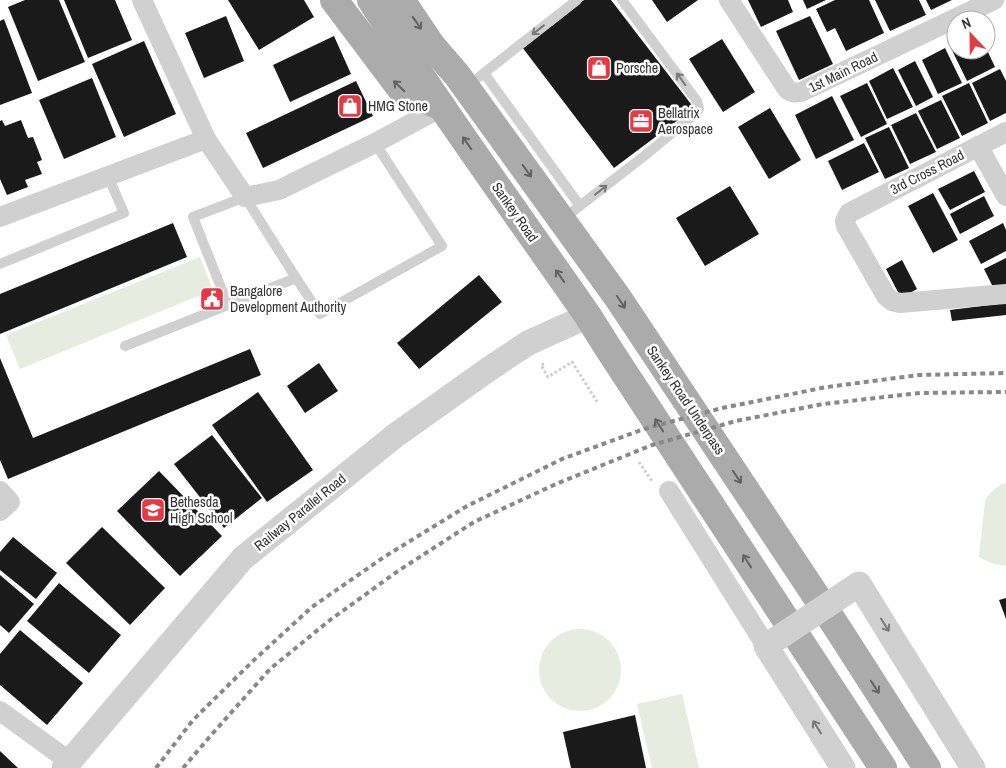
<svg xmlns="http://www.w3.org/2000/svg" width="1006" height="768" viewBox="0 0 1006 768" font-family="'Archivo Narrow',sans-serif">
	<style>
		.green { fill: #e6ecdf }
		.building { fill: #1a1a1a }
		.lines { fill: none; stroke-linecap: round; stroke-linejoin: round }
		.path { stroke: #cdcdcd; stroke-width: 3; stroke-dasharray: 2.5 2.5; stroke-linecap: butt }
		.service { stroke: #d0d0d0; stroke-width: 10 }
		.minor { stroke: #d0d0d0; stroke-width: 20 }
		.tertiary { stroke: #d0d0d0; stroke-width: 25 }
		.primary { stroke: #ababab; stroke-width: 28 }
		.rail { stroke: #888; stroke-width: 4; stroke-dasharray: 5 4; stroke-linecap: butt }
		.tertiary-bridge { stroke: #d0d0d0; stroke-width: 25 }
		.oneway { stroke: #636363 }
		.oneway2 { stroke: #7a7a7a }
		.labels { text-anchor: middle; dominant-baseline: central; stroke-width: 5; stroke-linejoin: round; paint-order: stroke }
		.poi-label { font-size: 14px; fill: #333; stroke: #fff; text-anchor: start }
		.street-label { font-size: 14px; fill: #333; stroke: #fff }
	</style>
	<rect width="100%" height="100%" fill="#fff"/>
	<g class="green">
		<polygon points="200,257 213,290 20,369 6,335"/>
		<path d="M1006,483V565C996,566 988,562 979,557L985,501C990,492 996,486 1006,483Z"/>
		<circle cx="580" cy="670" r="41"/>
		<polygon points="682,694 699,768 652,768 637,704"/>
	</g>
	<g class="building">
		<polygon points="25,0 59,0 85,62 38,81 8,7"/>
		<polygon points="64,0 115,0 132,40 88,58"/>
		<polygon points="228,0 304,0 314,17 259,50"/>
		<polygon points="584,0 611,0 694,108 614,168 522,47"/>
		<polygon points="652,0 698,0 667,22"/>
		<polygon points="748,0 788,0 793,12 761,27"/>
		<polygon points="803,0 826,0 807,9"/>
		<polygon points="835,0 869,0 884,33 846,51 835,28 827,32 816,9"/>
		<polygon points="875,0 919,0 926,15 890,31"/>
		<polygon points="926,0 952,0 931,10"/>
		<polygon points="226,16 244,61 204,78 185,33"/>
		<polygon points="810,16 833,64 799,80 776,31"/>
		<polygon points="4,19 32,93 0,105 0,21"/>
		<polygon points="334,36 351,74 290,102 273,65"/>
		<polygon points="956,36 956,50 987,50 995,67 967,81 947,40"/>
		<polygon points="722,39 755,92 723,112 689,59"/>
		<polygon points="144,41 176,114 124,137 92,64"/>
		<polygon points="945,48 962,83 938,94 922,60"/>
		<polygon points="915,61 933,97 916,106 898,70"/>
		<polygon points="893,68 913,107 887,119 869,81"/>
		<polygon points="1000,69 1006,81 1006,113 990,121 972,83"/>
		<polygon points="92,78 116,137 64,159 39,100"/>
		<polygon points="356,81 373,116 263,168 246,133"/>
		<polygon points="867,83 887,124 861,137 840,96"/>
		<polygon points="969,83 988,123 962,136 942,96"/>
		<polygon points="832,96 854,140 816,159 795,115"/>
		<polygon points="941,100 960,138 937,149 918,111"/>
		<polygon points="770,108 801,160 769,179 738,127"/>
		<polygon points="916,113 936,152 910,164 891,125"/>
		<polygon points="2,120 5,126 21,120 28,138 33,137 42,160 37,162 42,174 25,180 28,187 7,195 0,179 0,121"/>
		<polygon points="889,127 909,168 885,179 865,138"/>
		<polygon points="864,143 879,172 842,190 828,161"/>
		<polygon points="974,171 985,192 950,210 938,189"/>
		<polygon points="730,186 759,234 705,266 676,218"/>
		<polygon points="933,193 958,240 933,253 908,206"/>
		<polygon points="984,196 994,216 960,234 950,214"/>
		<polygon points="173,223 187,257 0,334 0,294"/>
		<polygon points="1003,223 1006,230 1006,251 981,264 969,241"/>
		<polygon points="1006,258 1006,285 995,291 984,269"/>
		<polygon points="902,260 917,289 901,298 886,269"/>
		<polygon points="479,275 502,302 419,369 397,343"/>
		<polygon points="1006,303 1006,315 952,321 950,310"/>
		<polygon points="250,349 261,375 8,479 0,460 0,358 33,438"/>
		<polygon points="319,363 338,391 305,413 287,386"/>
		<polygon points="258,392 313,470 267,502 212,425"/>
		<polygon points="212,435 262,498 224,528 174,464"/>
		<polygon points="159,471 222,536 180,576 117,511"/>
		<polygon points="102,527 165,588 130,625 66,563"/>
		<polygon points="13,537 57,573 36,599 0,570 0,552"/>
		<polygon points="0,575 34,604 9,633 0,625"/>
		<polygon points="59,583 121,635 89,673 27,621"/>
		<polygon points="1006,598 1006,619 999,600"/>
		<polygon points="20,630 83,683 47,725 0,685 0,654"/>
		<polygon points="635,715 646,768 571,768 563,732"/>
		<polygon points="0,751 18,768 0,768"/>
	</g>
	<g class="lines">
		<g class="path">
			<polyline points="544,364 541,365 548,377 572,362 598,403"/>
			<polyline points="639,462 652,481"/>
		</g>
		<g class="service">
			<polyline points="484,73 580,206"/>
			<polyline points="479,77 577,0"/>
			<polyline points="563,219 648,153 696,113 699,109 697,101 622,0"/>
			<polyline points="0,264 124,213 108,176"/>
			<polyline points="228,305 193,217 245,197 296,278 320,314 442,246 375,143"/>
			<polyline points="125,346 296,278"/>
		</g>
		<g class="minor">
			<polyline points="142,0 206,139 245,197 279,190 375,143 442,107"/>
			<path d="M729,0L787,89C791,93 795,93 801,92L994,0"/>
			<polyline points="1006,132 849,213 845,221 846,226 886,296 892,301 900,303 1006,294"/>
			<polyline points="978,146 1006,196"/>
			<polyline points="0,217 206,139"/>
			<polyline points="0,491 10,502 0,511"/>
			<polyline points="669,491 766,646"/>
			<polyline points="0,711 69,761"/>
		</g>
		<g class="tertiary">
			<polyline points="847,592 859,584 973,768"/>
			<polyline points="781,636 766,646 843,768"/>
			<polyline points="64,768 243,558 396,435 489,369 528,343 588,316"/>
		</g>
		<g class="primary">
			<polyline points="334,0 401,89 442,107"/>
			<path d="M371,0C440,108 515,211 588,316L608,348L883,768"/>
			<polyline points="401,0 432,46 457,75 618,298 840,632 927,768"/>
		</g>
		<g class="rail">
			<polyline points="156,768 193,720 253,661 312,607 384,557 467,506 562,459 644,429 722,408 827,387 919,375 1006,373"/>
			<polyline points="183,768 213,733 270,669 330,620 398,571 474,522 556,484 652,445 736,421 823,404 920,393 1006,392"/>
		</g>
		<polyline class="tertiary-bridge" points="781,636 847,592"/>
	</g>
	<defs><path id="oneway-shaft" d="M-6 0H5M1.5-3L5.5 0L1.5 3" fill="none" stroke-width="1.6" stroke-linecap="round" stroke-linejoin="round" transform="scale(1.25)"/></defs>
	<g class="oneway">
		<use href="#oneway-shaft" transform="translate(417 23) rotate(55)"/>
		<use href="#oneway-shaft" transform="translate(399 86) rotate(-136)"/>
		<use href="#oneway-shaft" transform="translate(467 143) rotate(-125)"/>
		<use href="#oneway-shaft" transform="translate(527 171) rotate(54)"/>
		<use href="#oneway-shaft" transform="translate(560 276) rotate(-125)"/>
		<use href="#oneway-shaft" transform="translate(621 302) rotate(56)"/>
		<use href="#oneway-shaft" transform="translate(659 425) rotate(-123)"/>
		<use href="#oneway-shaft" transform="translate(737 477) rotate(56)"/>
		<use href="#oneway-shaft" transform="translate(747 561) rotate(-123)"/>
		<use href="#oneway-shaft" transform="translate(875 687) rotate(57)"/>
	</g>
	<g class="oneway2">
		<use href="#oneway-shaft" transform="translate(538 30) rotate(142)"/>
		<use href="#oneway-shaft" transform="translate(681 79) rotate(-126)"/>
		<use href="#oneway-shaft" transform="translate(601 190) rotate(-38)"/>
		<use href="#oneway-shaft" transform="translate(885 625) rotate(58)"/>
		<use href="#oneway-shaft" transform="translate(817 727) rotate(-122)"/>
	</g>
	<defs>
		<symbol id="shop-square" viewBox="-11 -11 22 22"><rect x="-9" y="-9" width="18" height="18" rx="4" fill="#e63946" stroke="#fff"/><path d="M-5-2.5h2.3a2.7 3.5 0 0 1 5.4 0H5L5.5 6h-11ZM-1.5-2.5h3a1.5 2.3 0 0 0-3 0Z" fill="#fff"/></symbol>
		<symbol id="office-square" viewBox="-11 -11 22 22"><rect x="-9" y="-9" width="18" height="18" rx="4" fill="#e63946" stroke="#fff"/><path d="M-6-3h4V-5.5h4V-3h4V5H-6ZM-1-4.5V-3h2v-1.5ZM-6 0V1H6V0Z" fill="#fff"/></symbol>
		<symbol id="civic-square" viewBox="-11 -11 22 22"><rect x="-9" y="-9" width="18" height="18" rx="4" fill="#e63946" stroke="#fff"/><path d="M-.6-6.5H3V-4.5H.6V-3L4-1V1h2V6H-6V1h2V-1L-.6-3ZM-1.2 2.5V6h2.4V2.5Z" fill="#fff"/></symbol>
		<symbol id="school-square" viewBox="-11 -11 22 22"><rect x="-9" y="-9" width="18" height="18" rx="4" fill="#e63946" stroke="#fff"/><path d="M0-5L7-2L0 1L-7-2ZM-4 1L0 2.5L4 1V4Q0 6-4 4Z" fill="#fff"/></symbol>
	</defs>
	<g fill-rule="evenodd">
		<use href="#shop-square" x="585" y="54" width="28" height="28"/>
		<use href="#shop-square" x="336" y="92" width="28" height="28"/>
		<use href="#office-square" x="627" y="107" width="28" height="28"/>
		<use href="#civic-square" x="198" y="285" width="28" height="28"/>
		<use href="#school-square" x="139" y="496" width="28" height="28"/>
	</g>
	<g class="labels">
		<g class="poi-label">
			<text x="616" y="68">Porsche</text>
			<text x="368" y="106">HMG Stone</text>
			<text x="658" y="113">Bellatrix<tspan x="658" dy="16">Aerospace</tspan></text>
			<text x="230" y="291">Bangalore<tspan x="230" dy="16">Development Authority</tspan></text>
			<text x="170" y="502">Bethesda<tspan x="170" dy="16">High School</tspan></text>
		</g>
		<g class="street-label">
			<text transform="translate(843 72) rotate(-26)">1st Main Road</text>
			<text transform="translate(927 172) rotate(-27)">3rd Cross Road</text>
			<text transform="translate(515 212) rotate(55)">Sankey Road</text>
			<text transform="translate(686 400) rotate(56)">Sankey Road Underpass</text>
			<text transform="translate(300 512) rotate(-39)">Railway Parallel Road</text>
		</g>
	</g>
	<g transform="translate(971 35) rotate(338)"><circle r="24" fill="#ffffff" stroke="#adadad"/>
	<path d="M0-4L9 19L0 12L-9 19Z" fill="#e63946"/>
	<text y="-8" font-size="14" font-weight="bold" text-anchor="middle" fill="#333333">N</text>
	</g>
</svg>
